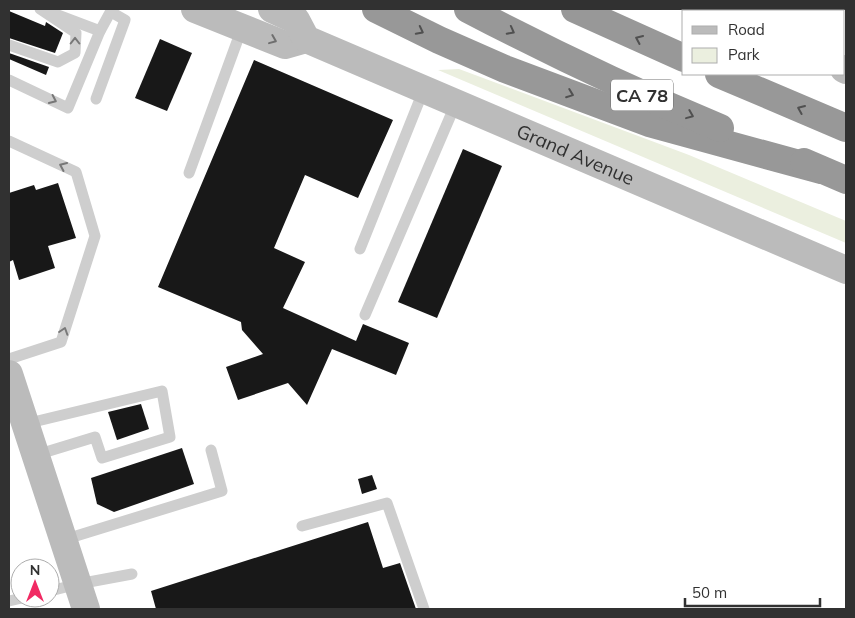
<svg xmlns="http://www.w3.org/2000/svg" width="855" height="618" viewBox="0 0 855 618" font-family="Mulish,sans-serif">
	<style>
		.green { fill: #ebefdf }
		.building { fill: #181818 }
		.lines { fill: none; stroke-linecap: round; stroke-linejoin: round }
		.lane { stroke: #cecece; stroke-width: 11 }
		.secondary { stroke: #bbb; stroke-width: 28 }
		.highway { stroke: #989898; stroke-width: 28 }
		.oneway { stroke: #505050 }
		.oneway2 { stroke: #6f6f6f }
		.oneway3 { stroke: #787878 }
		.labels { text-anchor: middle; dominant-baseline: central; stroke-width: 5; stroke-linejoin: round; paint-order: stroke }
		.shield { fill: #fff; stroke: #6f6f6f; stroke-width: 1 }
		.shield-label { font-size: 18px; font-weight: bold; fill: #313131 }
		.street-label { font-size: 19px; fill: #313131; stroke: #fff }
	</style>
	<rect width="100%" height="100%" fill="#fff"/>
	<polygon class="green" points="459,69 689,155 846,221 846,243 438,70"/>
	<g class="building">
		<polygon points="9,11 45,26 46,22 63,33 55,53 9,38"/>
		<polygon points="160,39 192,53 167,111 135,98"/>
		<polygon points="9,53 49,67 46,75 9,59"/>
		<polygon points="254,60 393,120 358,198 305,175 274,248 305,262 283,308 356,341 363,324 409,343 396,375 332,349 307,405 288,383 238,400 226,367 263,354 242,330 241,322 158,287"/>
		<polygon points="463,149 502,166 437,318 398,302"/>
		<polygon points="58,183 76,238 48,246 55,268 19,280 13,260 9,262 9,193 34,185 36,190"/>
		<polygon points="141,404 149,429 117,440 108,412"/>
		<polygon points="182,448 194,484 114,512 97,504 91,478"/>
		<polygon points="372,475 377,489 362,494 358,479"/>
		<polygon points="368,522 383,568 400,563 416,609 156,609 151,591"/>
	</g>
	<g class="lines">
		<g class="lane">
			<polyline points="55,14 100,31"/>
			<polyline points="9,45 58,62 75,53 76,33 40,9"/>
			<polyline points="9,80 68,108 100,31 112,9"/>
			<polyline points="96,99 125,20 111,12"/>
			<polyline points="9,141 76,172 95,236 61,342 9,359"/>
			<polyline points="189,173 242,28"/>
			<polyline points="360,249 424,89"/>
			<polyline points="365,315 456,103"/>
			<polyline points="25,424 162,391 170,437 102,458 95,437 36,455"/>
			<polyline points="302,526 387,503 424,609"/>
			<polyline points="63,540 222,491 211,450"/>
			<polyline points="50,591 78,584 132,574"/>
			<polyline points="9,601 22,598"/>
		</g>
		<g class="secondary">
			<polyline points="195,9 285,45 306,39"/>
			<path id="s1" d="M272,9L296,20L306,39L846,270"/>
			<polyline points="701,9 707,11"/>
			<polyline points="844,69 846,70"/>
			<polyline points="9,374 86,609"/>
		</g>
		<g class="highway">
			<polyline points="376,9 439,40 505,69 649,123 821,170"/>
			<path d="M468,9C550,52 634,92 720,128"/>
			<polyline points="575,9 684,58"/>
			<polyline points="719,74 846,128"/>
			<polyline points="804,162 846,180"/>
		</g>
	</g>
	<defs><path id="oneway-chevron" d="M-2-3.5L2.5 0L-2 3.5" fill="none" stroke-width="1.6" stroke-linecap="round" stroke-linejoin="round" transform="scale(1.25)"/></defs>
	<g class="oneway">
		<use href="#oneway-chevron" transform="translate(420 31) rotate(27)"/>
		<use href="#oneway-chevron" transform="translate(511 31) rotate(28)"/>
		<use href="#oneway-chevron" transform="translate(639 39) rotate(-156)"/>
		<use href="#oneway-chevron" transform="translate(570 94) rotate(21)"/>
		<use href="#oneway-chevron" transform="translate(801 109) rotate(-157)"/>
		<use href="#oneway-chevron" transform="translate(690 115) rotate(22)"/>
	</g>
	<use class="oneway2" href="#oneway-chevron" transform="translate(273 40) rotate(22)"/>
	<g class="oneway3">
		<use href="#oneway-chevron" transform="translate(75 41) rotate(-90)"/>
		<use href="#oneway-chevron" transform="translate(53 100) rotate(25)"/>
		<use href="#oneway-chevron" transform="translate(63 166) rotate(-156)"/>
		<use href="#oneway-chevron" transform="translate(64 331) rotate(-72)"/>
	</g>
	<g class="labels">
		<rect class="shield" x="611" y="79.5" width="62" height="31" rx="4"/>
		<g class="shield-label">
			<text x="642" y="95">CA 78</text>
		</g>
		<g class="street-label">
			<text stroke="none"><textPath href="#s1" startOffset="341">Grand Avenue</textPath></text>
		</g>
	</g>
	<rect width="855" height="618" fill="none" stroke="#313131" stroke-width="20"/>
	<rect x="682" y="10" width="162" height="65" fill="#ffffff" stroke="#adadad"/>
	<rect x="692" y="26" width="25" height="8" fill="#bbbbbb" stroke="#adadad"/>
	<text x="728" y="35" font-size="15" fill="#313131">Road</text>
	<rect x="692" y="48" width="25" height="15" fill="#ebefdf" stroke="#adadad"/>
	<text x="728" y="60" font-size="15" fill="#313131">Park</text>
	<g transform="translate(35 583)"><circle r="24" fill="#ffffff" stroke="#adadad"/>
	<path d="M0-4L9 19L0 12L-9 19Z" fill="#f12a63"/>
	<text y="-8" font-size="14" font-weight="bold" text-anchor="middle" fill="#313131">N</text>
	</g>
	<path d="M685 598v8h135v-8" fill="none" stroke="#313131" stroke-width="2.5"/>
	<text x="692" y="598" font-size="15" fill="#313131" stroke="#ffffff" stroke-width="4" paint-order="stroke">50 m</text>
</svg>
